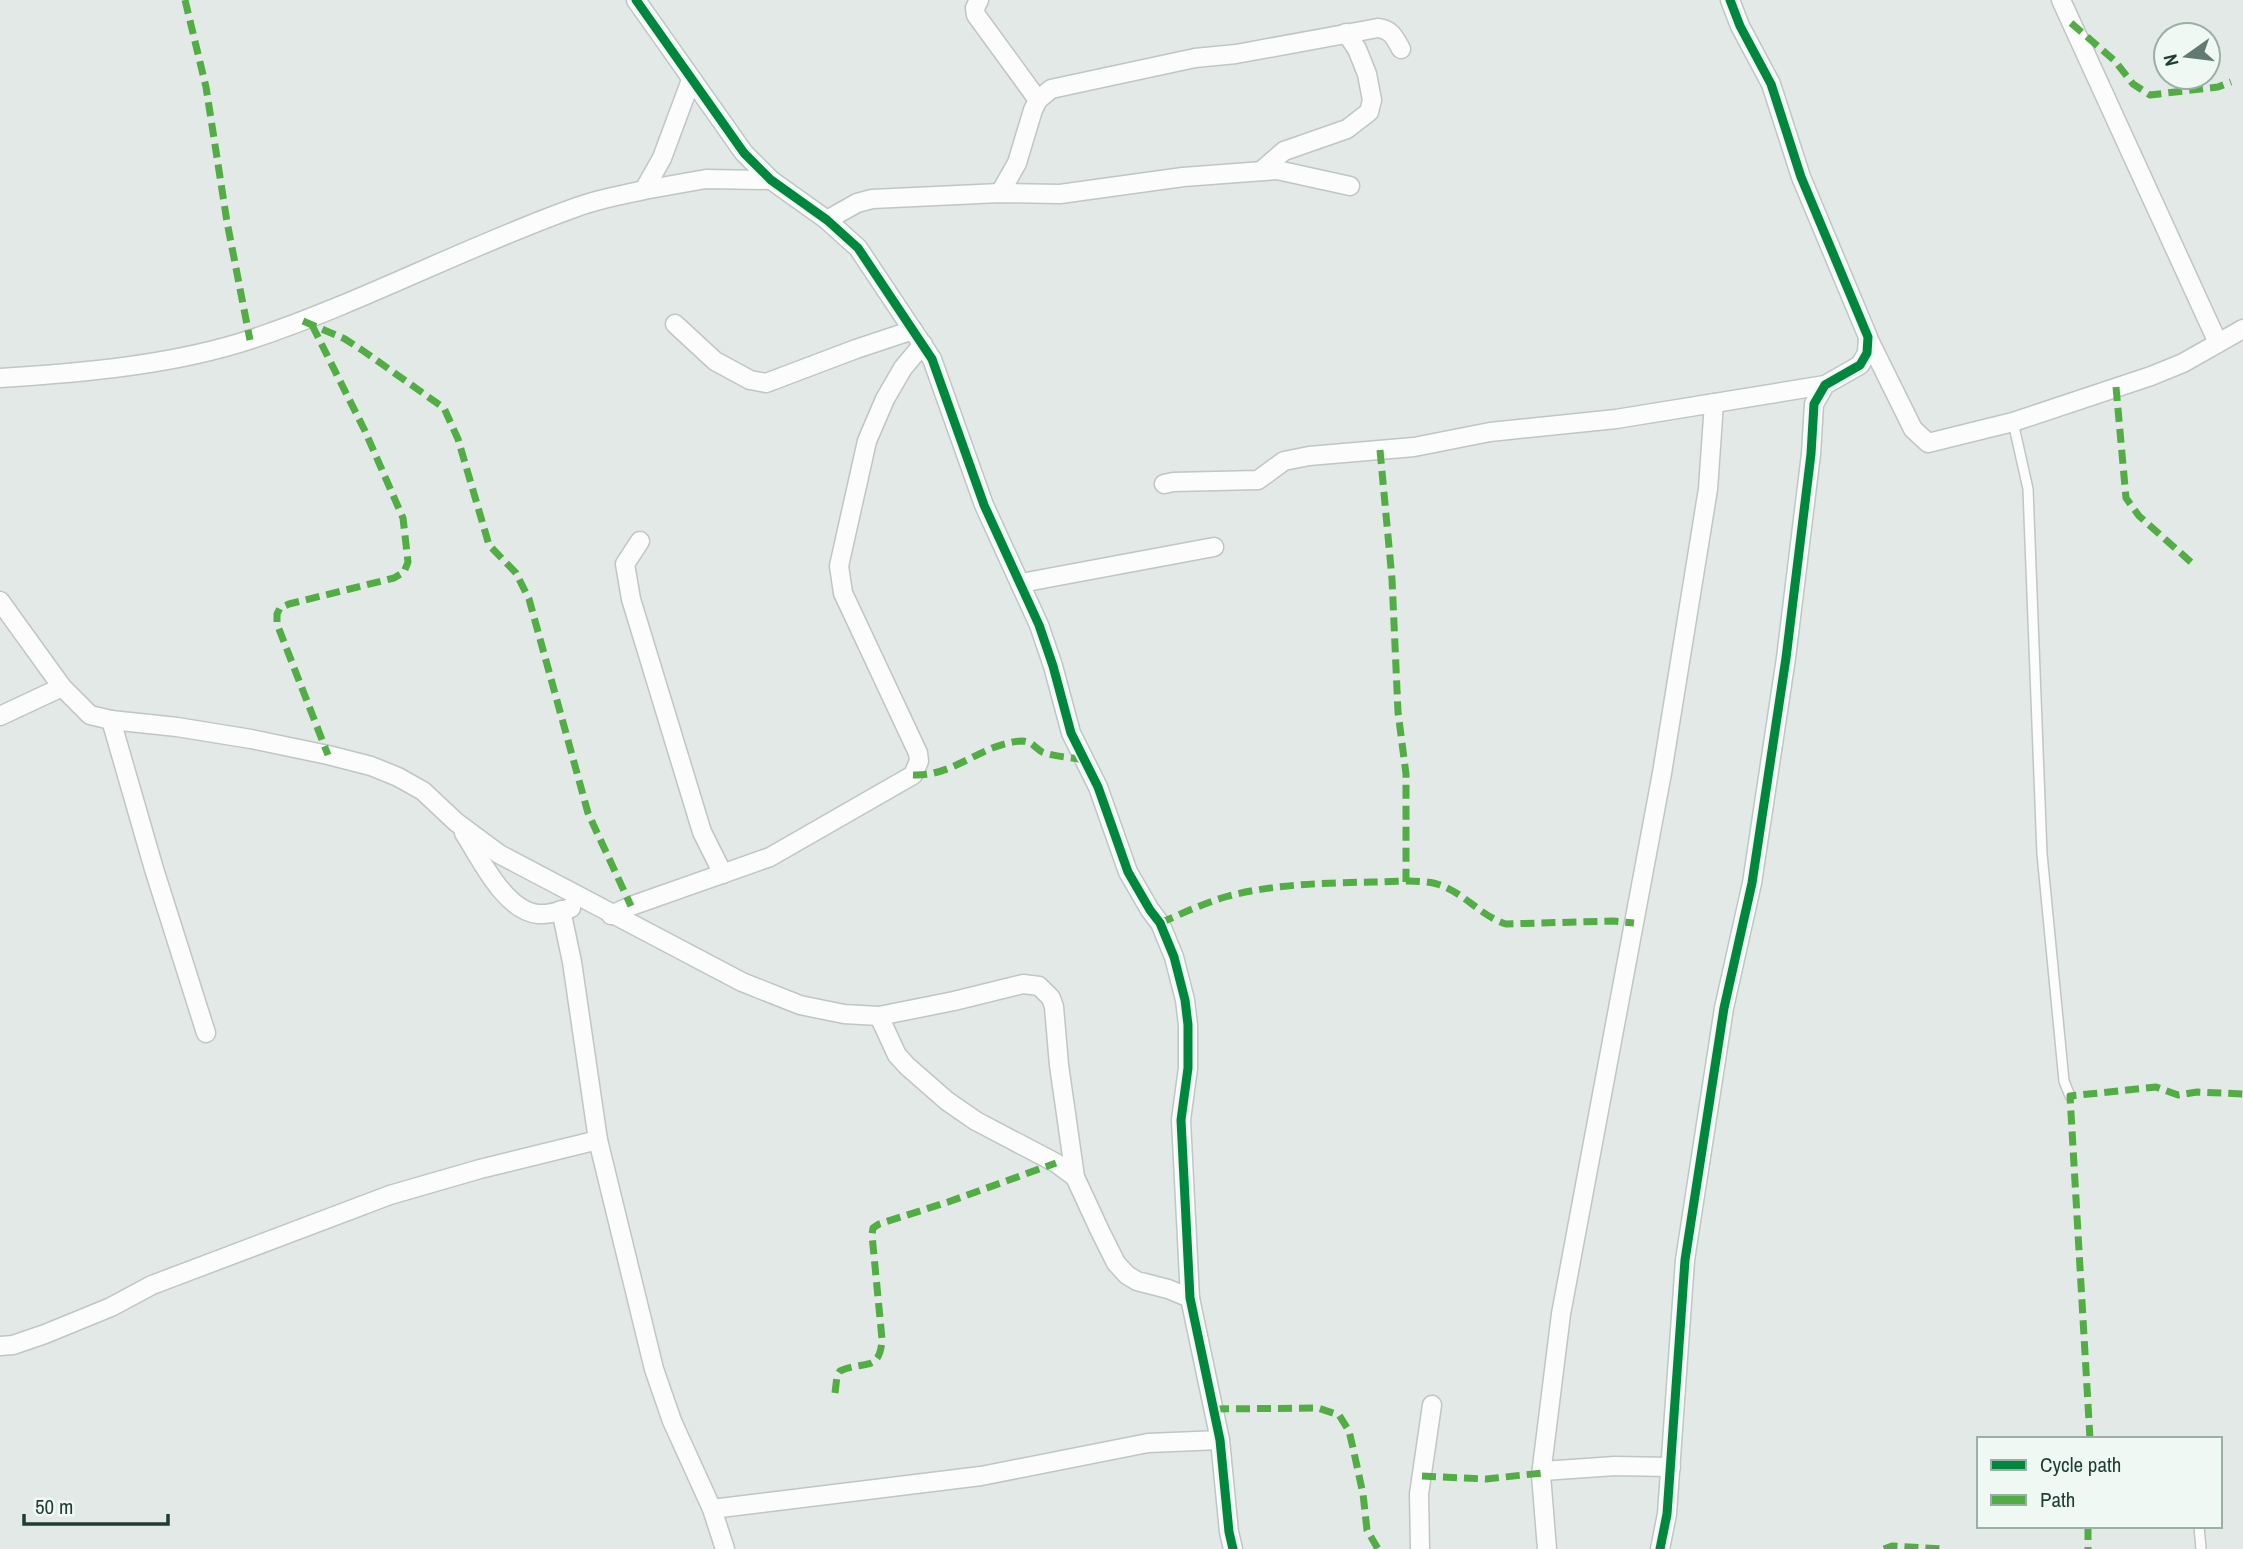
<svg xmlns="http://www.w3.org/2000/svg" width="2243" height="1549" viewBox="0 0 2243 1549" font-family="'Archivo Narrow',sans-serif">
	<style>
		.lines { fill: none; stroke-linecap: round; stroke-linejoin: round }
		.service-casing { stroke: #bfc6c3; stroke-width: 12 }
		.minor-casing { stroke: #bfc6c3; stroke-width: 21 }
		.service { stroke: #fbfcfb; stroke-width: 9 }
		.minor { stroke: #fbfcfb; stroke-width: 18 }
		.quiet { stroke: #52ad45; stroke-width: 7; stroke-dasharray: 14 7; stroke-linecap: butt }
		.cycleway-casing { stroke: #f0f8f4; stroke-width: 13 }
		.cycleway { stroke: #00873e; stroke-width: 9 }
	</style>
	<rect width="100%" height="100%" fill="#e2e9e6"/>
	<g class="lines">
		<defs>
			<g id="service">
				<polyline points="2013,422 2028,489 2042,854 2064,1081 2070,1096"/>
				<polyline points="2199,1526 2201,1549"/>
			</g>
			<g id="minor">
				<polyline points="636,0 744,153 771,180 827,220 858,248 932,359 984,505 1039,625 1053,666 1071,733 1098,787 1128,872 1150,910 1160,923 1174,957 1185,1000 1188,1025 1188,1068 1181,1120 1190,1298 1220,1440 1229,1532 1233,1549"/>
				<polyline points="979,0 975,8 976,15 1038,100"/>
				<polyline points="2061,0 2218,343"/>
				<polyline points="1261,171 1284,151 1347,129 1369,112 1372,100 1367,74 1357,49 1346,33"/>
				<polyline points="644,190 706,179 771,180"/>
				<path d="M1000,193L1017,163L1033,110L1038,100L1051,89L1195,58L1236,54L1378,28C1391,29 1395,38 1401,49"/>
				<polyline points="827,220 857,203 872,199 1000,193 1060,194 1183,177 1277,170 1350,186"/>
				<polyline points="675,324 715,361 750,380 766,383 856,349 913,330"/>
				<polyline points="1868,338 1913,429 1928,443 2013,422 2151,376 2183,363 2243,329"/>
				<path d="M0,378C81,373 174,365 252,339C363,302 467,246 577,207C599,199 622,195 644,190L662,158L691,80"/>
				<polyline points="1164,484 1173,482 1258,480 1284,461 1309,456 1414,447 1490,432 1616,419 1825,385"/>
				<polyline points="640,541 625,564 631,599 702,832 723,874"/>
				<polyline points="1021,583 1214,547"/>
				<polyline points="0,601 62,687 90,715 111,720 177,727 251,739 328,755 371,766 398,777 423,791 456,822 499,854 742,982 800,1005 844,1014 879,1016 954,1001 1023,984 1039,986 1051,998 1054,1007 1059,1065 1075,1177 1100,1231 1116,1263 1127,1275 1137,1281 1168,1289 1190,1298"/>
				<polyline points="0,716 62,687"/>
				<polyline points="111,720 154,869 206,1033"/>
				<path d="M464,833C480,858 505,911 538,914C549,915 560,911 571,908"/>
				<polyline points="561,910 572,962 598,1140 654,1369 672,1421 712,1509 725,1549"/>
				<polyline points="611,915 631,906 770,857 913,775 919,761 918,753 843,593 839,566 867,441 885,399 903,368 923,344"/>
				<polyline points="879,1016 897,1055 907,1066 947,1101 976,1121 1056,1163 1075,1177"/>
				<polyline points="0,1346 13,1345 45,1334 111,1307 152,1285 390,1195 480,1169 598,1140"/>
				<polyline points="1543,1471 1615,1466 1671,1467"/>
				<polyline points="712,1509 981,1476 1148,1443 1220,1440"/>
				<polyline points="1420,1549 1419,1494 1432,1405"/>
				<polyline points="1547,1549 1541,1475 1561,1314 1662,773 1708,489 1714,403"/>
				<polyline points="1660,1549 1667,1514 1685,1260 1724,1008 1752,883 1786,658 1811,454 1814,404 1825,385 1860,365 1867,353 1868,337 1801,177 1771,84 1740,26 1730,0"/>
			</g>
		</defs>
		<use href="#service" class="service-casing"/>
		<use href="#minor" class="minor-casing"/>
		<use href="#service" class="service"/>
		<use href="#minor" class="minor"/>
		<g class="quiet">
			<polyline points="185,0 206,87 227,222 250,340"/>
			<polyline points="2071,23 2115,61 2133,84 2150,95 2218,87 2231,82"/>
			<polyline points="303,321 345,339 362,350 444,408 458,439 489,545 516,573 529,599 588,813 631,906"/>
			<polyline points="312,325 365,431 403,518 408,562 404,572 394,578 289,604 280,608 277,614 277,624 328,755"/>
			<polyline points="2116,387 2126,498 2139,516 2192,563"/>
			<polyline points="1380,450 1392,579 1398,712 1406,774 1406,882"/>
			<path d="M913,775C954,777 982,743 1022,741C1034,741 1036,751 1045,753C1057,757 1071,757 1083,760"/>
			<path d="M1160,923C1181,914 1202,904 1225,897C1272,884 1324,883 1373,882C1394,882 1418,879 1437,884C1464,892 1480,916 1506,924L1613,921L1634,923"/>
			<path d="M835,1393L837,1376L840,1371C864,1360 880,1373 882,1339L872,1235L873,1228L879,1224L948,1202L1056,1163"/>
			<polyline points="1215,1409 1318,1408 1339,1415 1349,1431 1353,1448 1363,1494 1367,1530 1378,1549"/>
			<polyline points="2090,1439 2070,1096 2156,1087 2178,1095 2197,1092 2243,1094"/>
			<polyline points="1422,1476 1486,1479 1542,1473"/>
			<polyline points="2088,1526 2088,1549"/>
			<polyline points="1884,1549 1892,1546 1943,1549"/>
		</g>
		<defs>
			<g id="cycleway">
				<polyline points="636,0 744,153 771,180 827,220 858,248 932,359 984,505 1039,625 1053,666 1071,733 1098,787 1128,872 1150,910 1160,923 1174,957 1185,1000 1188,1025 1188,1068 1181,1120 1190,1298 1220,1440 1229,1532 1233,1549"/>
				<polyline points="1660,1549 1667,1514 1685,1260 1724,1008 1752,883 1786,658 1811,454 1814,404 1825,385 1860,365 1867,353 1868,337 1801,177 1771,84 1740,26 1730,0"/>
			</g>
		</defs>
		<use href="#cycleway" class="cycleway-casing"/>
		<use href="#cycleway" class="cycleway"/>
	</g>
	<rect x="1977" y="1437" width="245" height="91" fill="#f0f8f4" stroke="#9caea8" stroke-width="2"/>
	<rect x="1991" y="1460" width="35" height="10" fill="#00873e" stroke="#9caea8" stroke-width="2"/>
	<text x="2040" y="1472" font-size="21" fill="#1e3e35">Cycle path</text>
	<rect x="1991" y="1495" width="35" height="10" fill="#52ad45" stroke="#9caea8" stroke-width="2"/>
	<text x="2040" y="1507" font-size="21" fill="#1e3e35">Path</text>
	<g transform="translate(2187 56) rotate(256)"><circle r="33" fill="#f0f8f4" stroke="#9caea8" stroke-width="2"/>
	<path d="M0-5L12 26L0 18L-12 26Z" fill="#637a73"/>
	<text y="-10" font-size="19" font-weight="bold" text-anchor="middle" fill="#1e3e35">N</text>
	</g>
	<path d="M24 1514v10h144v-10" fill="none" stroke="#1e3e35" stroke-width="3.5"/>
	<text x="35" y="1514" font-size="21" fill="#1e3e35" stroke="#f0f8f4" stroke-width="5" paint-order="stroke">50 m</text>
</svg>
